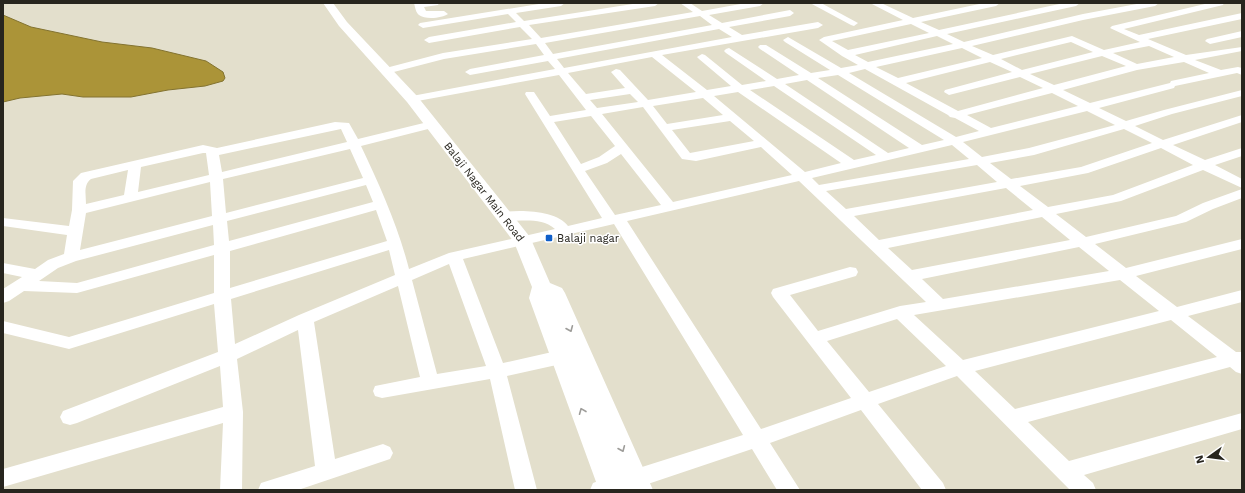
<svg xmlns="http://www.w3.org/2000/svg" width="1245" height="493" viewBox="0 0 1245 493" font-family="'Work Sans',sans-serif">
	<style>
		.water { fill: #ab9438; stroke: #837330 }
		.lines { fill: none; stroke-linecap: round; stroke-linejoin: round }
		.minor { fill: #fff; fill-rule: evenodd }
		.tertiary { fill: #fff; fill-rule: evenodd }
		.oneway { stroke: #9e9d9a }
		.poi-dot { fill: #105fc9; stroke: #fff; stroke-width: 1.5 }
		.labels { text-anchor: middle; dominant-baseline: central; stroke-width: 3; stroke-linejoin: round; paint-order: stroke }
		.street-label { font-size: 11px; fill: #27251e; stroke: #fff }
		.poi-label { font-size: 11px; fill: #27251e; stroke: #fff; text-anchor: start }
	</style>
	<rect width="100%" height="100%" fill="#e3dfcc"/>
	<polygon class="water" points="3,15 31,27 102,42 152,48 206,61 223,72 225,78 223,81 205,86 168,90 131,97 83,97 62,94 20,98 3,102"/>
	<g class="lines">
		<g class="minor">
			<path d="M414,3H439L438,5L424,7L426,11H444L448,14C443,18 425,20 419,15C416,13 415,7 414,3Z"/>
			<path d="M545,3H565L561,6L516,13L524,21L639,3H659L655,6L529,25L541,38L693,12L680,3H690L702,11L746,3H764L760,6L709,15L722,23L790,10L794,13L790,16L729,27L742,35L818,22L823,25L818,28L662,55L707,90L731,86L699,59L697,57L702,54L705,55L742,85L766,81L726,53L724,51L726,49L729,48L777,79L799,75L760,49L758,47L760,45H766L811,73L830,70L785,42L783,40L788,37L841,68L858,65L842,56L819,40L824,37L903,20L870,3H881L913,18L984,3H1000L996,6L921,22L939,30L1064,3H1080L1076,6L947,34L964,42L1083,14L1142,3H1159L1155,6L1083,20L972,46L993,55L1072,36L1104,50L1140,42L1110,28L1112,26L1209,3H1224L1223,5L1124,29L1139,35L1242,13V19L1148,39L1186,55L1242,47V51L1195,60L1221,70L1238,67L1242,68V75L1237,73L1175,86L1174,88L1099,108L1126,121L1164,110L1242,90V96L1172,114L1135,126L1163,140L1242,115V122L1173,145L1205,160L1242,148V156L1215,165L1242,179V188L1203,170L1121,201L1056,214L1086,237L1176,216L1203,203L1242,189V198L1213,209L1186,222L1095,244L1126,268L1242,239V249L1136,276L1177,307L1242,290V302L1188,316L1236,352H1242V374L1236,372L1230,367L1028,422L1069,461L1242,413V429L1084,475L1093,483L1096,490H1070L957,376L878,404L943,483L946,490H922L861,410L770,443L800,490H777L752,449L630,490H590L593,483L601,480L743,435L614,224L463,259L503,363L561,350L567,352L570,357L567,362L561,364L507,376L537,490H515L490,379L382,398L375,396L373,391L375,386L420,377L398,286L314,322L335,459L383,444L390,447L393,453L390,459L298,490H258L261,483L315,466L298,330L237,359L243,412L242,490H220L223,423L3,487V469L223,407L220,366L77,423L70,425L63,423L60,417L63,411L218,352L214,304L69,349L3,333V321L69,337L214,293V255L77,293L24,291L9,301L3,303V289L22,277L3,273V263L35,269L48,260L64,254L67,235L3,226V218L69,226L72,210L73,181L81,173L203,145L217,148L335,122L349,123L358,139L432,121L436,123L438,125L436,127L361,146C380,186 398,226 409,269L449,253L555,229C539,215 518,224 499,219L497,216L499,213C516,209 557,210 568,226L602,218L525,94L526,92H534L550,116L586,110L559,75L412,102L406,99L412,96L555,69L548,61L470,75L465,72L470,69L544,55L536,44L444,59L386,74L381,71L382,69L443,53L532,39L520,27L429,43L424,40L429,37L516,22L508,14L423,28L418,25L420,23ZM700,16L712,25L553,54L545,43ZM911,24L929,33L848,50L832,41ZM719,29L732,37L564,68L557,59ZM937,36L953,44L868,62L855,55ZM1071,42L1093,52L1022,70L1001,59ZM1149,46L1174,57L1137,64L1113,53ZM962,48L982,58L898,78L876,67ZM1102,56L1126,66L1054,85L1030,74ZM652,57L696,92L648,100L620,70L616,69L611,72L625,88L586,94L568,73ZM990,62L1012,72L945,90L944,92L949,95L1020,77L1043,88L958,111L906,83ZM1184,62L1209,73L1171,81L1170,83L1090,103L1063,90L1137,70ZM865,69L948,115L950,117L955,118L979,131L956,137L849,73ZM838,75L944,140L922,145L818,78ZM807,80L909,148L888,153L785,84ZM774,86L876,155L854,160L750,90ZM738,92L841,163L805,172L714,96ZM1052,93L1078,106L991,128L967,115ZM630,94L638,102L597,108L590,100ZM703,98L723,115L667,124L653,106ZM643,107L682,159L696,161L761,147L792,175L673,202L602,114ZM1087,111L1115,125L1029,148L982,157L963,142ZM591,116L615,146L599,157L581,164L554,122ZM730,121L754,141L690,153L672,130ZM341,129L347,142L222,172L219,155ZM1124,129L1152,143L1081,167L1011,179L990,163L1034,155ZM952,145L969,159L819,185L812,178ZM1161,148L1193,165L1113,195L1048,207L1020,186L1088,173ZM350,149L363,178L226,213L223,179ZM203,153H206L209,175L138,192L141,167ZM621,154L661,205L615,215L585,171L607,163ZM977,165L997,182L846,209L826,191ZM128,170L124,195L86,204C86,195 83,185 91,179ZM799,181L926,302L900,306L818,331L790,295L856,276L858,272L856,268L850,267L773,289L771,293L773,297L851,398L761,429L627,221ZM210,182L212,216L80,250L86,213ZM366,185L373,202L229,241L227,221ZM1006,188L1033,210L879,240L854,216ZM376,210L387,241L230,288V251ZM1042,217L1070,240L912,270L888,248ZM213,225L214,245L77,283L39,281L58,268L76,261ZM1079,247L1109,271L943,299L922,279ZM389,250L395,275L299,315L235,344L231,299ZM449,264L486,366L437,374L412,280ZM1120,280L1159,311L963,360L914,315ZM897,319L946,366L869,392L827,341ZM1171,320L1217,357L1015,409L975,371Z"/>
			<polygon points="810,3 821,3 858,23 854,26 851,25"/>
			<polygon points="1242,31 1242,37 1210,44 1205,41 1207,39"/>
		</g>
		<polygon class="tertiary" points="323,3 333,3 347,22 417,96 530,237 550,283 562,288 565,293 653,490 599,490 529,298 532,287 514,242 407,102 339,26"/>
	</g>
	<defs><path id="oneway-chevron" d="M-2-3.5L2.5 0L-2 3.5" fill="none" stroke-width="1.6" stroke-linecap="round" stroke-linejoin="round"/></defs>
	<g class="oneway">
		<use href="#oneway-chevron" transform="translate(570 329) rotate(67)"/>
		<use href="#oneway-chevron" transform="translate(582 411) rotate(-112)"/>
		<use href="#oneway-chevron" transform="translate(622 449) rotate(67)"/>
	</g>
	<rect class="poi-dot" x="545" y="234" width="8" height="8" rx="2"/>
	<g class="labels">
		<g class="street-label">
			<text transform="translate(484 192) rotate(52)">Balaji Nagar Main Road</text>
		</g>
		<g class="poi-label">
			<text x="557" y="238">Balaji nagar</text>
		</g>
	</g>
	<rect width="1245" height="493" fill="none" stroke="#27251e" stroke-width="8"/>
	<g transform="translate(1209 457) rotate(256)" stroke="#ffffff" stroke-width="3" paint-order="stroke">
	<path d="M0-3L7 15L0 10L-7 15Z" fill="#27251e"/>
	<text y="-6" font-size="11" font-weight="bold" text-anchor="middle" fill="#27251e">N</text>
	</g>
</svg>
